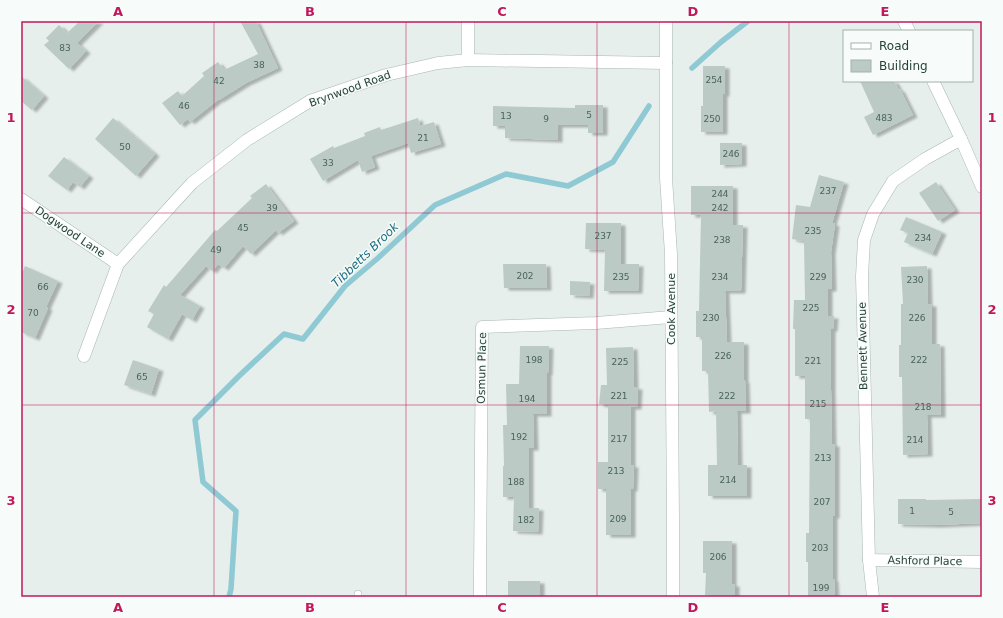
<svg xmlns="http://www.w3.org/2000/svg" width="1003" height="618" viewBox="0 0 1003 618" font-family="'DejaVu Sans',sans-serif">
	<style>
		.lines { fill: none; stroke-linecap: round; stroke-linejoin: round }
		.stream { stroke: #8ec9d4; stroke-width: 5.5 }
		.building { fill: #bbcac4; filter: url(#shadow) }
		.service-casing { stroke: #a8b8b2; stroke-width: 8 }
		.minor-casing { stroke: #a8b8b2; stroke-width: 13 }
		.tertiary-casing { stroke: #a8b8b2; stroke-width: 13 }
		.service { stroke: #fff; stroke-width: 7 }
		.minor { stroke: #fff; stroke-width: 12 }
		.tertiary { stroke: #fff; stroke-width: 12 }
		.grid { fill: none; stroke: #c2185b; stroke-width: 1; stroke-opacity: 0.55 }
		.labels { text-anchor: middle; dominant-baseline: central; stroke-width: 3; stroke-linejoin: round; paint-order: stroke }
		.number-label { font-size: 9px; fill: #4a645c }
		.street-label { font-size: 11px; fill: #24423a; stroke: #f7fbf9 }
		.water-label { font-size: 12px; font-style: italic; fill: #1c6f80; stroke: #f7fbf9 }
		.neatline { fill: none; stroke: #c2185b; stroke-width: 1.5 }
		.grid-label { font-size: 13px; text-anchor: middle; font-weight: bold; fill: #c2185b }
	</style>
	<defs>
		<filter id="shadow"><feDropShadow dx="4.5" dy="2.5" stdDeviation="1" flood-color="#0004"/></filter>
	</defs>
	<rect width="100%" height="100%" fill="#e6efeb"/>
	<g class="lines">
		<g class="stream">
			<polyline points="692,68 721,42 748,21"/>
			<polyline points="229,597 231,589 236,511 203,482 195,420 239,376 284,334 303,339 345,286 378,258 435,205 506,174 568,186 613,162 649,106"/>
		</g>
	</g>
	<g class="building">
		<polygon points="80,21 99,21 77,43 86,51 69,69 44,45 49,41 46,38 59,25 67,33"/>
		<polygon points="240,21 256,21 278,68 246,83 219,100 219,99 190,122 188,119 180,125 162,103 178,91 182,96 204,76 202,73 218,62 224,70 258,54"/>
		<polygon points="703,66 725,66 725,94 723,94 723,132 701,132 701,106 703,106"/>
		<polygon points="21,76 44,96 32,110 21,101"/>
		<polygon points="860,81 894,81 899,90 900,89 913,115 873,135 864,117 874,112"/>
		<polygon points="575,105 603,105 603,133 588,133 588,125 558,125 558,140 505,138 505,126 493,126 493,106 575,108"/>
		<polygon points="113,118 155,154 136,176 95,139"/>
		<polygon points="418,118 420,126 434,122 441,144 411,153 408,143 371,156 375,167 362,172 358,160 323,181 310,159 333,146 334,148 365,136 364,133 380,127 381,130"/>
		<polygon points="720,143 742,143 742,164 720,165"/>
		<polygon points="64,157 89,176 80,187 73,182 67,190 48,176"/>
		<polygon points="819,175 844,182 832,223 835,224 831,252 832,289 828,289 828,316 834,316 833,329 831,329 831,390 832,444 835,444 835,516 833,516 833,579 834,579 835,597 808,597 808,562 806,562 806,533 809,533 810,419 805,419 805,376 795,376 795,329 793,329 794,300 805,300 804,241 792,239 796,205 810,207"/>
		<polygon points="936,182 955,210 938,221 919,193"/>
		<polygon points="266,184 294,221 278,233 276,230 251,254 243,246 224,268 218,264 212,271 206,266 180,295 200,306 192,320 182,314 168,339 147,327 154,314 148,311 164,285 166,287 215,230 217,231 252,198 250,196"/>
		<polygon points="691,186 733,186 733,225 743,225 741,291 725,291 727,342 744,342 744,381 745,380 746,411 737,411 738,465 747,465 747,496 708,496 708,465 717,465 716,411 709,412 708,371 702,371 702,337 696,337 696,311 699,311 701,215 691,215"/>
		<polygon points="906,217 942,232 932,254 904,242 908,233 900,230"/>
		<polygon points="586,223 621,223 621,264 639,264 638,291 604,291 605,250 585,249"/>
		<polygon points="503,264 546,264 547,288 504,288"/>
		<polygon points="25,266 58,281 46,307 48,308 35,338 21,332 21,276"/>
		<polygon points="927,266 928,304 932,304 932,344 940,344 941,415 927,415 928,454 903,455 902,377 899,377 899,345 901,345 901,304 903,304 901,267"/>
		<polygon points="570,281 590,282 589,296 570,295"/>
		<polygon points="520,346 549,346 548,373 547,373 547,414 533,414 534,448 529,448 529,508 539,508 538,532 513,531 514,497 503,497 503,466 504,466 503,425 507,425 506,384 519,384"/>
		<polygon points="633,347 634,387 638,387 637,407 631,407 631,465 634,465 633,489 631,489 631,535 606,535 606,489 598,489 598,462 608,462 608,405 599,404 601,385 607,385 606,348"/>
		<polygon points="133,360 159,369 151,394 124,385"/>
		<polygon points="898,499 926,499 926,500 982,499 982,523 937,525 898,524"/>
		<polygon points="703,541 732,541 732,584 735,584 735,597 714,597 714,596 705,595 706,573 703,573"/>
		<rect x="508" y="581" width="32" height="16"/>
	</g>
	<g class="lines">
		<defs>
			<polyline id="service" points="358,597 358,594"/>
			<g id="minor">
				<polyline points="666,21 666,178 671,254 673,521 673,597"/>
				<polyline points="468,60 468,21"/>
				<polyline points="21,199 118,264"/>
				<polyline points="84,356 118,264 192,183 247,140 310,101 386,75 438,63 468,60 666,63"/>
				<polyline points="869,560 982,562"/>
				<polyline points="480,597 480,573 482,327 596,323 671,317"/>
				<polyline points="873,597 869,560 862,276 864,240 873,214 893,181 925,159 961,139"/>
			</g>
			<g id="tertiary">
				<polyline points="904,21 909,31"/>
				<polyline points="933,81 961,139 982,187"/>
			</g>
		</defs>
		<use href="#service" class="service-casing"/>
		<use href="#minor" class="minor-casing"/>
		<use href="#tertiary" class="tertiary-casing"/>
		<use href="#service" class="service"/>
		<use href="#minor" class="minor"/>
		<use href="#tertiary" class="tertiary"/>
	</g>
	<path class="grid" d="M214,21V597M406,21V597M597,21V597M789,21V597M21,213H982M21,405H982"/>
	<g class="labels">
		<g class="number-label">
			<text x="65" y="48">83</text>
			<text x="259" y="65">38</text>
			<text x="714" y="80">254</text>
			<text x="219" y="81">42</text>
			<text x="184" y="106">46</text>
			<text x="589" y="115">5</text>
			<text x="506" y="116">13</text>
			<text x="884" y="118">483</text>
			<text x="546" y="119">9</text>
			<text x="712" y="119">250</text>
			<text x="423" y="138">21</text>
			<text x="125" y="147">50</text>
			<text x="731" y="154">246</text>
			<text x="328" y="163">33</text>
			<text x="828" y="191">237</text>
			<text x="720" y="194">244</text>
			<text x="272" y="208">39</text>
			<text x="720" y="208">242</text>
			<text x="243" y="228">45</text>
			<text x="813" y="231">235</text>
			<text x="603" y="236">237</text>
			<text x="923" y="238">234</text>
			<text x="722" y="240">238</text>
			<text x="216" y="250">49</text>
			<text x="525" y="276">202</text>
			<text x="621" y="277">235</text>
			<text x="720" y="277">234</text>
			<text x="818" y="277">229</text>
			<text x="915" y="280">230</text>
			<text x="43" y="287">66</text>
			<text x="811" y="308">225</text>
			<text x="33" y="313">70</text>
			<text x="711" y="318">230</text>
			<text x="917" y="318">226</text>
			<text x="723" y="356">226</text>
			<text x="534" y="360">198</text>
			<text x="919" y="360">222</text>
			<text x="813" y="361">221</text>
			<text x="620" y="362">225</text>
			<text x="142" y="377">65</text>
			<text x="619" y="396">221</text>
			<text x="727" y="396">222</text>
			<text x="527" y="399">194</text>
			<text x="818" y="404">215</text>
			<text x="923" y="407">218</text>
			<text x="519" y="437">192</text>
			<text x="619" y="439">217</text>
			<text x="915" y="440">214</text>
			<text x="823" y="458">213</text>
			<text x="616" y="471">213</text>
			<text x="728" y="480">214</text>
			<text x="516" y="482">188</text>
			<text x="822" y="502">207</text>
			<text x="912" y="511">1</text>
			<text x="951" y="512">5</text>
			<text x="618" y="519">209</text>
			<text x="526" y="520">182</text>
			<text x="820" y="548">203</text>
			<text x="718" y="557">206</text>
			<text x="821" y="588">199</text>
		</g>
		<g class="street-label">
			<text transform="translate(350 89) rotate(-20)">Brynwood Road</text>
			<text transform="translate(70 232) rotate(34)">Dogwood Lane</text>
			<text transform="translate(671 309) rotate(-90)">Cook Avenue</text>
			<text transform="translate(863 346) rotate(-91)">Bennett Avenue</text>
			<text transform="translate(482 368) rotate(-89)">Osmun Place</text>
			<text transform="translate(925 561) rotate(1)">Ashford Place</text>
		</g>
		<g class="water-label">
			<text transform="translate(365 255) rotate(-44)">Tibbetts Brook</text>
		</g>
	</g>
	<rect width="1003" height="618" fill="none" stroke="#f7fbf9" stroke-width="44"/>
	<rect x="843" y="30" width="130" height="52" fill="#f7fbf9" stroke="#a3b1ad"/>
	<rect x="851" y="43" width="20" height="6" fill="#ffffff" stroke="#a3b1ad"/>
	<text x="879" y="50" font-size="12" fill="#24423a">Road</text>
	<rect x="851" y="60" width="20" height="12" fill="#bbcac4" stroke="#a3b1ad"/>
	<text x="879" y="70" font-size="12" fill="#24423a">Building</text>
	<rect x="22" y="22" width="959" height="574" class="neatline"/>
	<g class="grid-label">
		<text x="118" y="16">A</text>
		<text x="310" y="16">B</text>
		<text x="502" y="16">C</text>
		<text x="693" y="16">D</text>
		<text x="885" y="16">E</text>
		<text x="11" y="122">1</text>
		<text x="992" y="122">1</text>
		<text x="11" y="314">2</text>
		<text x="992" y="314">2</text>
		<text x="11" y="505">3</text>
		<text x="992" y="505">3</text>
		<text x="118" y="612">A</text>
		<text x="310" y="612">B</text>
		<text x="502" y="612">C</text>
		<text x="693" y="612">D</text>
		<text x="885" y="612">E</text>
	</g>
</svg>
